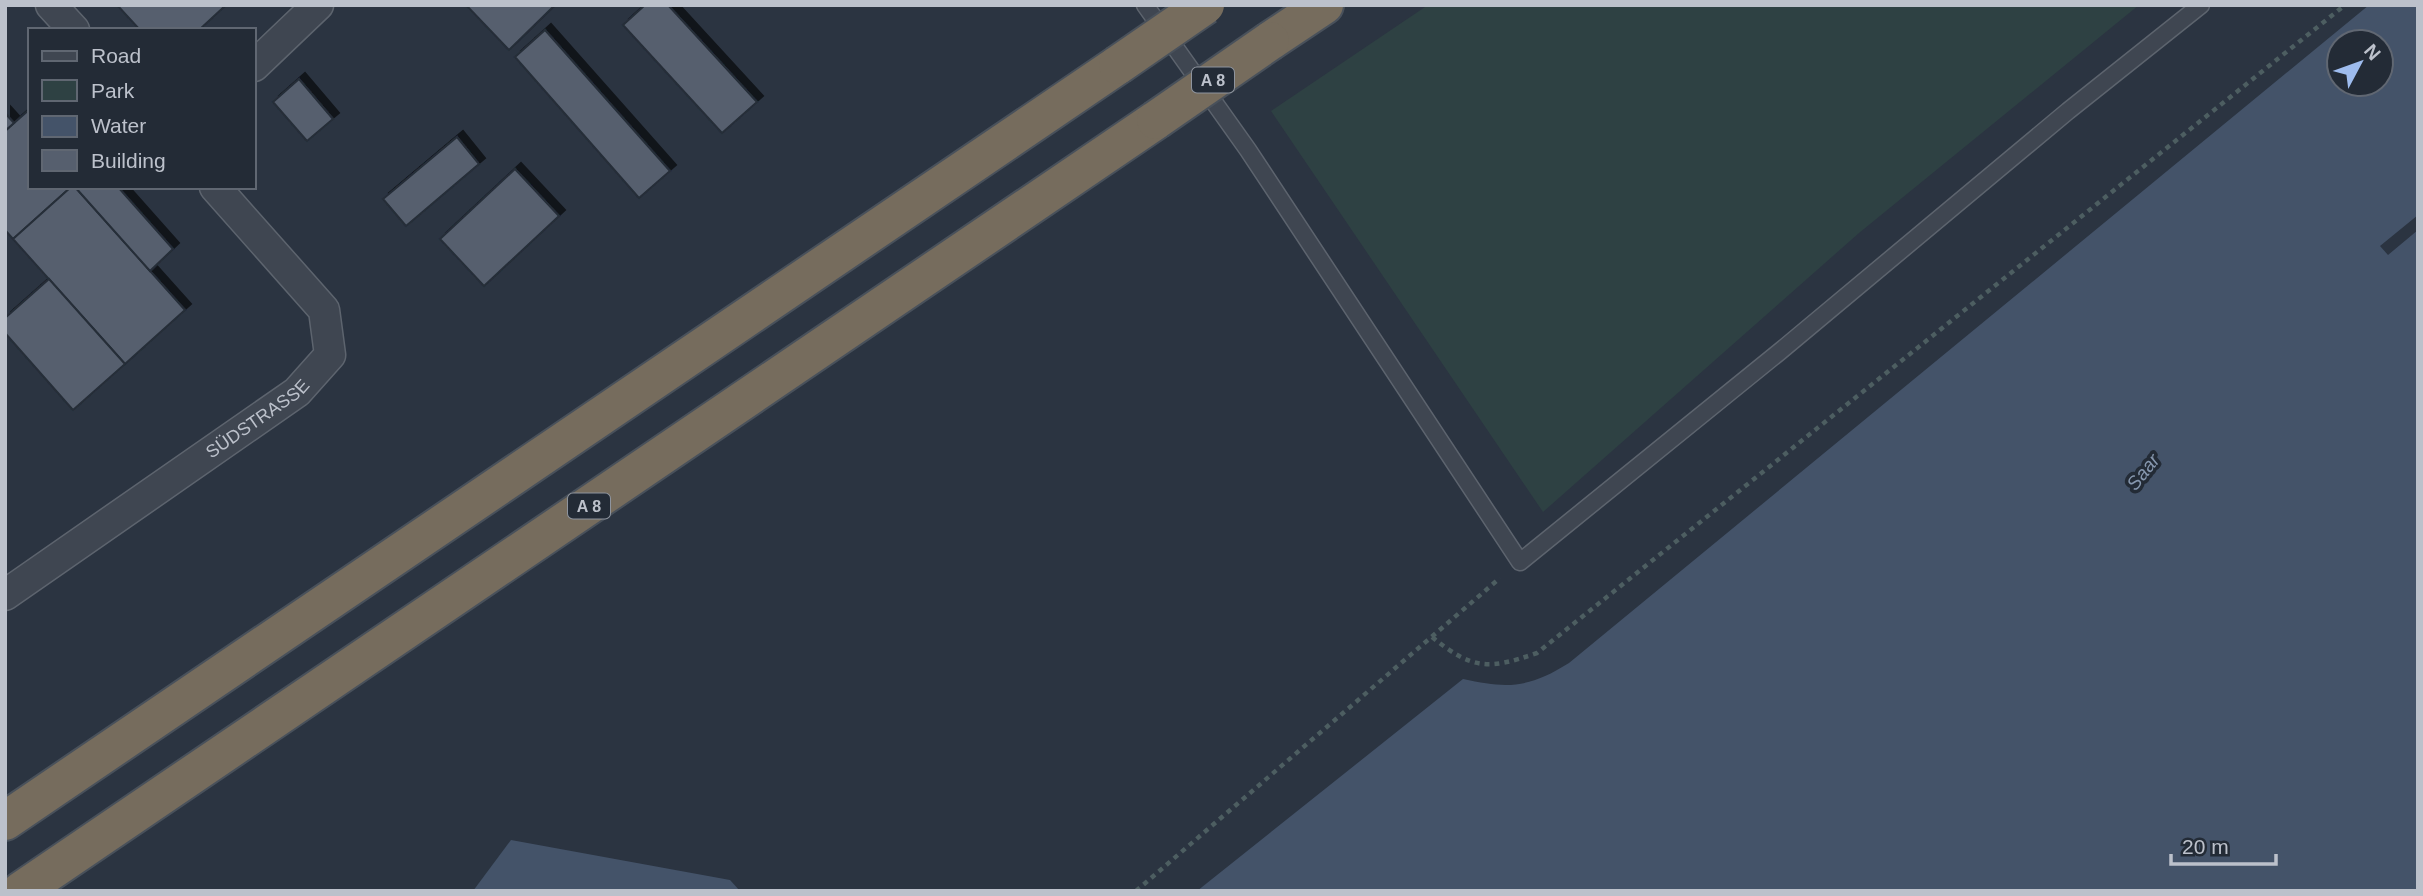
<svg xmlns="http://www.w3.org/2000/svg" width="2423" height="896" viewBox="0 0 2423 896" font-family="Helvetica,sans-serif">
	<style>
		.green { fill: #2e4143 }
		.water { fill: #445369; fill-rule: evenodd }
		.building { fill: #565f6e; stroke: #252d38; stroke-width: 2; filter: url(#shadow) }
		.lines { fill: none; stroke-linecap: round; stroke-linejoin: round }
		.service-casing { stroke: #5d646e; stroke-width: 19 }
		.minor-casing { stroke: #5d646e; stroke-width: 33 }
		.motorway-casing { stroke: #49515b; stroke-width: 42 }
		.path { stroke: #4d5e61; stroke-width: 4.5; stroke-dasharray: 5 5; stroke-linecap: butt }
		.service { stroke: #3f4651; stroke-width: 16 }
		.minor { stroke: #3f4651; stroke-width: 30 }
		.motorway { stroke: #766c5d; stroke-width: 38 }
		.motorway-bridge-casing { stroke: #49515b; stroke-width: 42; stroke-linecap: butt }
		.motorway-bridge { stroke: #766c5d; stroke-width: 38 }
		.labels { text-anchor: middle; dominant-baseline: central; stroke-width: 7; stroke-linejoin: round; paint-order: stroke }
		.shield { fill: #232b36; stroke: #8e949e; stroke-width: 2 }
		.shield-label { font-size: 16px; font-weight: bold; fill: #bcc1cb }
		.street-label { font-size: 18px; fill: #bcc1cb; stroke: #232b36 }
		.water-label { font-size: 19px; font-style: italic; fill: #8697ae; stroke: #232b36 }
	</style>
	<defs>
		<filter id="shadow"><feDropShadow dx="6" dy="-6" stdDeviation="0" flood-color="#0009"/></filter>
	</defs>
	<rect width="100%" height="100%" fill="#2b3441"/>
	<polygon class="green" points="1428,5 2139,5 1859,233 1543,512 1271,111"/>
	<g class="water">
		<path d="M2369,5H2418V215L2380,246L2388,255L2418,230V891H1197L1463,679C1508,689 1529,688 1569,663ZM2339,42H2381V84H2339Z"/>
		<polygon points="511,840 730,880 740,891 473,891"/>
	</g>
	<g class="building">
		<polygon points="117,5 226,5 199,30 140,30"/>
		<polygon points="466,5 555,5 509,50"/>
		<polygon points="645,5 668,5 757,102 722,133 623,25"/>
		<polygon points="545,30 670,171 639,198 515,57"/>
		<polygon points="299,79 333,119 307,141 273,102"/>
		<polygon points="30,109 30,187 71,187 13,239 5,230 5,131"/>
		<polygon points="5,113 14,123 5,131"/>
		<polygon points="457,137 479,164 406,226 383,199"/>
		<polygon points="515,169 559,216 484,286 440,239"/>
		<polygon points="71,187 75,187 185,310 125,364 13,239"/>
		<polygon points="75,187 118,187 173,249 150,271"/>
		<polygon points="49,279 125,364 73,410 5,333 5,318"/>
	</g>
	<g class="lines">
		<defs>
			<polyline id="service" points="1145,5 1248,150 1520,562 1778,353 2068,111 2201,5"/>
			<g id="minor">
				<polyline points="51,5 74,30"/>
				<polyline points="254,66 318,5"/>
				<path id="s1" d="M5,595L297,392L330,355L324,310L215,187"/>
			</g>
			<g id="motorway">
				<polyline points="1270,41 1324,5"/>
				<polyline points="5,821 1118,65"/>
				<polyline points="21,891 1156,120"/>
			</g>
		</defs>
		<use href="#service" class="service-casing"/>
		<use href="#minor" class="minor-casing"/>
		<use href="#motorway" class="motorway-casing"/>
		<g class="path">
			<path d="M1432,637C1473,670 1488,670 1537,653L2345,5"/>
			<polyline points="1136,891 1500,578"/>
		</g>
		<use href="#service" class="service"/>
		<use href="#minor" class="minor"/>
		<use href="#motorway" class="motorway"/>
		<defs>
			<g id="motorway-bridge">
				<polyline points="1118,65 1205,5"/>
				<polyline points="1156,120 1270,41"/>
			</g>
		</defs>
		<use href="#motorway-bridge" class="motorway-bridge-casing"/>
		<use href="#motorway-bridge" class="motorway-bridge"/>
	</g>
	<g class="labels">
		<g class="shield">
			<rect x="1192" y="67.5" width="42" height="25" rx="5"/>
			<rect x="568" y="493.5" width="42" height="25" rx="5"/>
		</g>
		<g class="shield-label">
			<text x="1213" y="80">A 8</text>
			<text x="589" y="506">A 8</text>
		</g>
		<g class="street-label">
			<text stroke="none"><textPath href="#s1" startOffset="308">SÜDSTRASSE</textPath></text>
		</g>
		<g class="water-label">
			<text transform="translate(2143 472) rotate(-51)">Saar</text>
		</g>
	</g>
	<rect width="2423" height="896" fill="none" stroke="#bcc1cb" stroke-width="14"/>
	<rect x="28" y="28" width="228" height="161" fill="#232b36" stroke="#606772" stroke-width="2"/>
	<rect x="42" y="51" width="35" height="10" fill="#3f4651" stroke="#606772" stroke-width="2"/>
	<text x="91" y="63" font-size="21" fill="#bcc1cb">Road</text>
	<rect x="42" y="80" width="35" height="21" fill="#2e4143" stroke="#606772" stroke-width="2"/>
	<text x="91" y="98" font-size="21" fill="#bcc1cb">Park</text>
	<rect x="42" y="116" width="35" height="21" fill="#445369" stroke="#606772" stroke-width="2"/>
	<text x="91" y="133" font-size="21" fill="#bcc1cb">Water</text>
	<rect x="42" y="150" width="35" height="21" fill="#565f6e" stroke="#606772" stroke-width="2"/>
	<text x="91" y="168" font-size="21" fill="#bcc1cb">Building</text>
	<g transform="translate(2360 63) rotate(49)"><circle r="33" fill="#232b36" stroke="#606772" stroke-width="2"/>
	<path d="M0-5L12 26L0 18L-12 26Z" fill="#9ebcee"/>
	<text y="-10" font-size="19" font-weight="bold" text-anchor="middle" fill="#bcc1cb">N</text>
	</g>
	<path d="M2171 854v10h105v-10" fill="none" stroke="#bcc1cb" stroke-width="3.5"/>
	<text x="2182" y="854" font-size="21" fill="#bcc1cb" stroke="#232b36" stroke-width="5" paint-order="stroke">20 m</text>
</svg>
